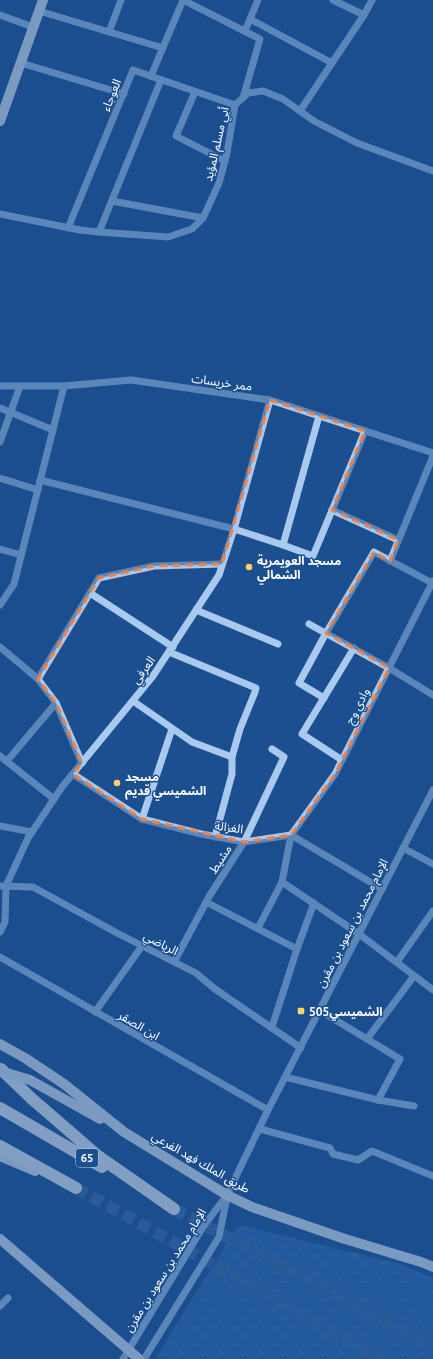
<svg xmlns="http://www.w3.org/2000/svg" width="433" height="1359" viewBox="0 0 433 1359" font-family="Ubuntu,'Noto Sans Arabic',sans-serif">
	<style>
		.forest { fill: url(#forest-crowns) }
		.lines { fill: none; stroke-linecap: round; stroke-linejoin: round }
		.highway-tunnel { stroke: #3d69a0; stroke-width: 12; stroke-dasharray: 12 6; stroke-linecap: butt }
		.minor { stroke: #a9c9ee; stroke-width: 7 }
		.major { stroke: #f0f6ff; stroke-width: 10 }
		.highway { stroke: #fff; stroke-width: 12 }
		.major-bridge { stroke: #f0f6ff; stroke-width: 10 }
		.marked { fill: none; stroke: #ee8249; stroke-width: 3; stroke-dasharray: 8 5; stroke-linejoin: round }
		.poi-dot { fill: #ffd166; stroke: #1b4f8f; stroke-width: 1.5 }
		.labels { text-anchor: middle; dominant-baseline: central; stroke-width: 3; stroke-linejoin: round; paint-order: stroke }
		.shield { fill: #1b4f8f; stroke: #bbcadd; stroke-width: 1 }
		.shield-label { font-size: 11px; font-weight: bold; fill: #fff }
		.street-label { font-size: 12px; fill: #fff; stroke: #1b4f8f }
		.poi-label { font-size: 12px; font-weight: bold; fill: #fff; stroke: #1b4f8f; text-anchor: start }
	</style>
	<defs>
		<pattern id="forest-crowns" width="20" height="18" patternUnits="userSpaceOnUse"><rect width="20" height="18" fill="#2e69ad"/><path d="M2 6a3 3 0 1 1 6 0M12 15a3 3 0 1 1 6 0" fill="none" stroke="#4d80b9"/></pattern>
	</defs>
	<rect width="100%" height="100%" fill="#1b4f8f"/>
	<polygon class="forest" points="245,1226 400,1264 433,1278 433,1359 161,1359 157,1356 236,1228"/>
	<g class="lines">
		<g class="highway-tunnel">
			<polyline points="76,1188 383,1359"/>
			<polyline points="174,1209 433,1347"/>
		</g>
		<g class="minor">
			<polyline points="183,0 260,39 243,98"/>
			<polyline points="333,0 364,15"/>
			<polyline points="39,11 163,48"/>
			<polyline points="0,15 33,27"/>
			<polyline points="250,19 332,63"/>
			<polyline points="245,31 258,0"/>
			<polyline points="109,32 121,0"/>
			<polyline points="21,63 124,94"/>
			<polyline points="151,76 183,0"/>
			<polyline points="195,92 176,136 225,161"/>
			<polyline points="300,111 364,15 372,0"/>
			<polyline points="112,201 203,218"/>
			<polyline points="0,214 80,230 99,232 168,237 192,229 203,218 219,183 227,153 235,105 248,93 263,91 283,99 314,121 357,143 433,171"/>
			<polyline points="68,228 133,70 235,105"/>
			<polyline points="99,232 161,80"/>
			<polyline points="0,386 64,386 131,380 270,400 433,453"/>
			<polyline points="0,408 53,430"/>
			<polyline points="0,442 20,386"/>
			<polyline points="0,478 38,490"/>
			<polyline points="40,480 234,529 283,545 319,416"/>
			<polyline points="332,510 398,540"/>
			<polyline points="283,545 313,556 365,431"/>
			<polyline points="0,549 21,555"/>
			<polyline points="390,561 433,456"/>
			<polyline points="433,581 335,774 291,835 282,882 359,934 433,990"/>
			<polyline points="90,593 173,647"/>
			<polyline points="0,605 14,584 64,386"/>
			<polyline points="196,610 278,644"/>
			<polyline points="309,624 389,668 433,695"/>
			<polyline points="0,647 38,679 56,703 82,763"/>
			<polyline points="169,652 256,688 255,692 240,729 232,757 232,774 215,837"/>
			<polyline points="38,679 99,578 154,566 222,564"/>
			<polyline points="324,698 299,683 326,633 374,552 432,583"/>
			<polyline points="133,701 192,742 232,757"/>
			<polyline points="0,756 54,799"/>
			<polyline points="342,760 302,734 354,648"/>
			<polyline points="7,761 56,703"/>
			<polyline points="73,774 142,819 201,834 244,842 291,835 382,889"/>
			<polyline points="142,819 172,729"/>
			<polyline points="0,826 32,832"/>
			<polyline points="403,848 433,864"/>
			<polyline points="0,886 33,887 117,933 196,973 215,989 301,1048"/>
			<polyline points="206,902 297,949"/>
			<polyline points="258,928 282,882"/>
			<polyline points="0,932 5,922 6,886 28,838 62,787 153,676 219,575 234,529 270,400"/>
			<polyline points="0,957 268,1110"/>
			<polyline points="174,962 210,895 244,842 284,757 272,749"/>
			<polyline points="397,962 433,911"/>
			<polyline points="319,1010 400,1059 378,1100"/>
			<polyline points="95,1012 142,946"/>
			<polyline points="272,1027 297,949 314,903"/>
			<polyline points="367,1039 414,976"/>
			<polyline points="285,1077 378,1100 414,1106"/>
			<polyline points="260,1129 330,1148 333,1154 358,1160 372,1151 433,1176"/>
			<polyline points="0,1306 8,1298"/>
			<polyline points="123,1359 203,1227 227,1195 268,1110 433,790"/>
			<polyline points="144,1359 219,1237 227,1197"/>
		</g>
		<g class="major">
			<polyline points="0,121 43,0"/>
			<polyline points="0,1044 25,1058 64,1084 124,1132 227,1195 252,1207 345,1239 421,1262 433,1267"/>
			<polyline points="30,1080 100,1119"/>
			<polyline points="0,1156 35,1171"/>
			<polyline points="0,1239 139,1359"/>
		</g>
		<g class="highway">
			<polyline points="1,1069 31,1098 98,1156 174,1209"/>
			<polyline points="0,1108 102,1167"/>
			<polyline points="0,1146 76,1188"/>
		</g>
		<polyline class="major-bridge" points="0,1071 30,1080"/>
	</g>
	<path d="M0 0H433V1359H0ZM270,400L365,431L332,510L398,540L390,561L374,552L326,633L389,668L335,774L291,835L244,842L142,819L73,774L82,763L56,703L38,679L99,578L154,566L222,564Z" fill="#1b4f8f" fill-opacity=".55" fill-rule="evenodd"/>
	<path class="marked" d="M270,400L365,431L332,510L398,540L390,561L374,552L326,633L389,668L335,774L291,835L244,842L142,819L73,774L82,763L56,703L38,679L99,578L154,566L222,564Z"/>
	<g class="poi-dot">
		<circle cx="249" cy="567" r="4"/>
		<circle cx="117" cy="783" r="4"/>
		<rect x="297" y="1007" width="8" height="8" rx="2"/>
	</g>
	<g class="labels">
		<rect class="shield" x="76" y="1149" width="22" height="18" rx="3"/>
		<g class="shield-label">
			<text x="87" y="1158">65</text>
		</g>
		<g class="street-label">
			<text transform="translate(111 95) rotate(-68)">العوجاء</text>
			<text transform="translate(216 144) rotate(-77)">أبي مسلم المؤيد</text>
			<text transform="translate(222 382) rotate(8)">ممر خريسات</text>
			<text transform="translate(143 670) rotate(-54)">العرفي</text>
			<text transform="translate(357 706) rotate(-63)">وادي وج</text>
			<text transform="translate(229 827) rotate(8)">الغزالة</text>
			<text transform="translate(220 859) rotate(-57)">مشيط</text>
			<text transform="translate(352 923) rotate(-63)">الإمام محمد بن سعود بن مقرن</text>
			<text transform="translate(161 943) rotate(27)">الرياضي</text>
			<text transform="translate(139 1025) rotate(30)">ابن الصقر</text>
			<text transform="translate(201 1162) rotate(30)">طريق الملك فهد الفرعي</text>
			<text transform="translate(165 1270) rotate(-58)">الإمام محمد بن سعود بن مقرن</text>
		</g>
		<g class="poi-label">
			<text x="257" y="560">مسجد العويمرية<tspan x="257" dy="14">الشمالي</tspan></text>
			<text x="125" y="776">مسجد<tspan x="125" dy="14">الشميسي قديم</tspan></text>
			<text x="309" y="1011">الشميسي505</text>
		</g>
	</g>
</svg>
